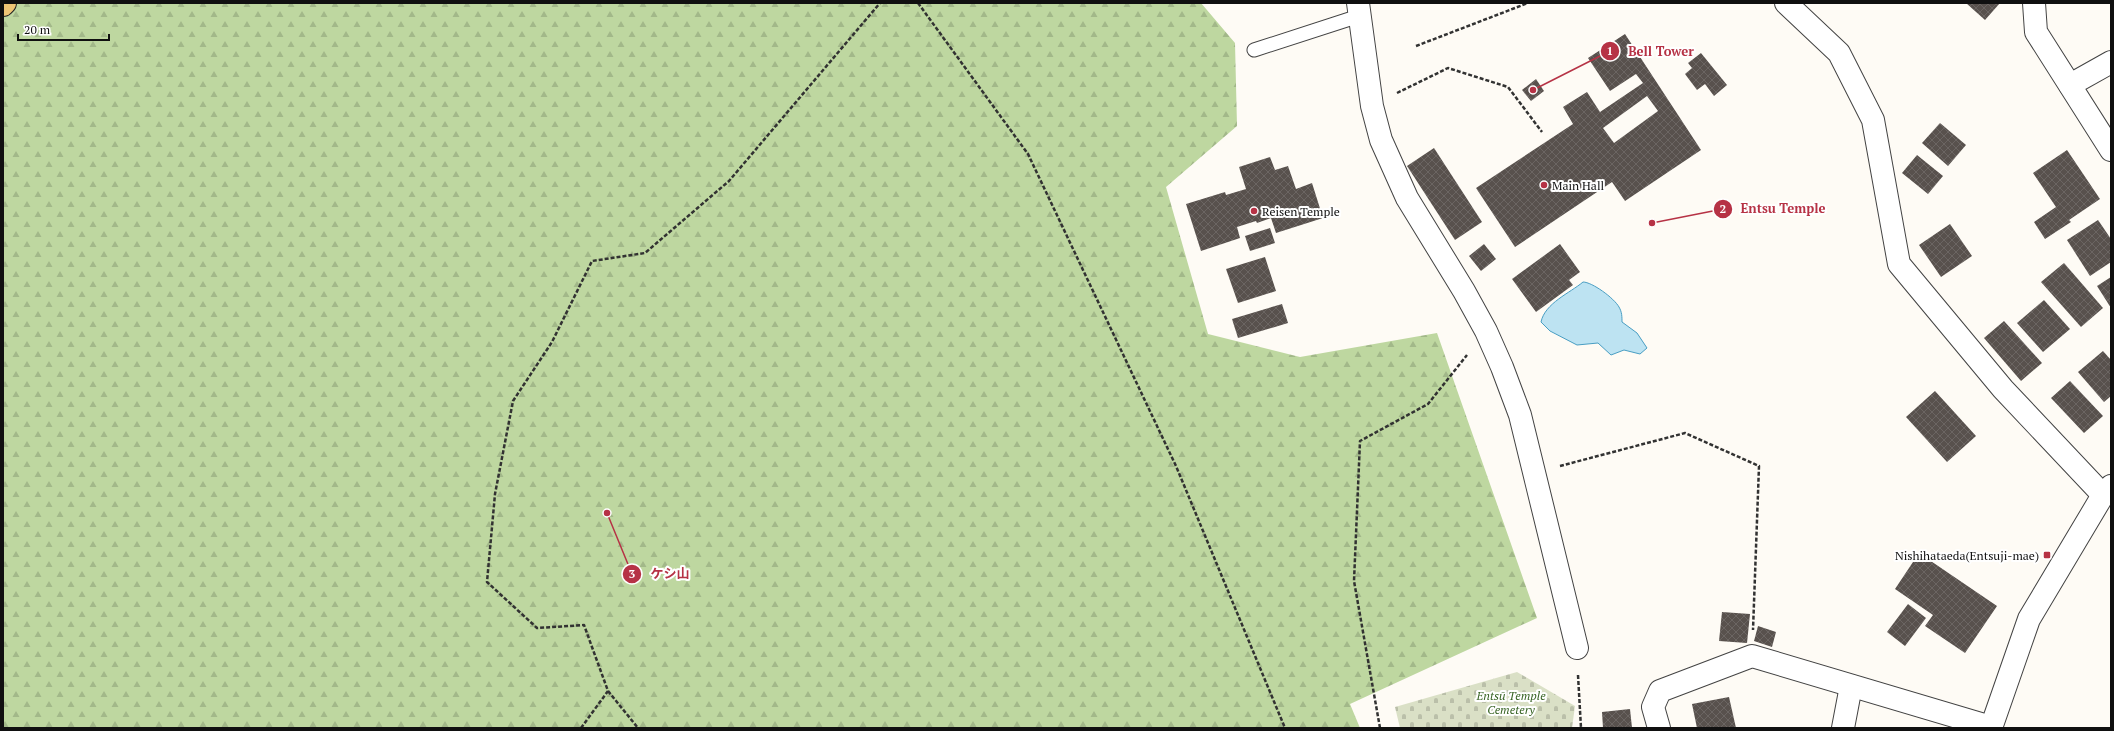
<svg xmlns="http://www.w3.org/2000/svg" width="2114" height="731" viewBox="0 0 2114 731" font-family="'PT Serif','Noto Sans JP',serif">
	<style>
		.forest { fill: url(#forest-firs) }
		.cemetery { fill: url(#cemetery-stones) }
		.water { fill: #bde3f2; stroke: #499ec3 }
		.building { fill: url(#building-cross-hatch); fill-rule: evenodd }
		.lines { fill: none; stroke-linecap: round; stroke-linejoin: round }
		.service-casing { stroke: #434343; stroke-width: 15 }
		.minor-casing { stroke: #434343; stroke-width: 24 }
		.tertiary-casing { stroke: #434343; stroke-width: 24 }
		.primary-casing { stroke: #212121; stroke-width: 24 }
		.path { stroke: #323232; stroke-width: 2.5; stroke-dasharray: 4 2; stroke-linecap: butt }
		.service { stroke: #fff; stroke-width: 13 }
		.minor { stroke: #fff; stroke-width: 22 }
		.tertiary { stroke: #fff; stroke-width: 22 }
		.primary { stroke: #eec575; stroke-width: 22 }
		.poi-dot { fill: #b63245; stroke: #fff; stroke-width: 1.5 }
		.labels { text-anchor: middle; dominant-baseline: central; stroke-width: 4; stroke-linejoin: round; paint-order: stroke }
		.poi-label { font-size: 12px; fill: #101010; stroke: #fff; text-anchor: start }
		.park-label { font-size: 12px; font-style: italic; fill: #386425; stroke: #fff }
		.leader { fill: none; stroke: #b63245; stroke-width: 1.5 }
		.callout-dot { fill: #b63245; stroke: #fff; stroke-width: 1.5 }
		.mark-label { font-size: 12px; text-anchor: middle; font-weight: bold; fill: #fff }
		.callout-label { font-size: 13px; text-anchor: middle; font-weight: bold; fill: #b63245; stroke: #fff; stroke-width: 4; stroke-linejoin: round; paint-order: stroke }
	</style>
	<defs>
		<pattern id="forest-firs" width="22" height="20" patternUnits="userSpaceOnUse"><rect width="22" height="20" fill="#bed7a0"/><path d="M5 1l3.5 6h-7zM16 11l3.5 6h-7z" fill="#a2b889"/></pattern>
		<pattern id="cemetery-stones" width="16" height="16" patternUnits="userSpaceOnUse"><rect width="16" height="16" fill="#dae0c6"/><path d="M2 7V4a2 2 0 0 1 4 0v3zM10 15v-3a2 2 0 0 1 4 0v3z" fill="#babfa9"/></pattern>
		<pattern id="building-cross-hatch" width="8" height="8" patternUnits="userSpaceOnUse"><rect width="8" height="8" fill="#58514d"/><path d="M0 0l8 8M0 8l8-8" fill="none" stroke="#6b6562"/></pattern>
	</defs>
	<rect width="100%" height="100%" fill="#fefbf5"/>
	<polygon class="forest" points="3,3 1201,3 1235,43 1237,126 1166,187 1208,334 1300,357 1437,333 1537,618 1350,704 1360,728 3,728"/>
	<polygon class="cemetery" points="1517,672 1575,706 1572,728 1400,728 1395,707"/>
	<path class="water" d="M1583,282C1592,282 1614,298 1619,307C1622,312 1622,317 1622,322L1637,333L1647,348L1640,354L1624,350L1611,355L1598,343L1577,345L1550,331L1541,322C1545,303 1570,293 1583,282Z"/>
	<g class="building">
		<polygon points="1966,3 2000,3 1985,20"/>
		<path d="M1625,34L1701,150L1625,201L1612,182L1515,247L1476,188L1573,124L1563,107L1587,92L1600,112L1643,83L1636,74L1610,91L1588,58ZM1647,96L1658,111L1614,143L1603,128Z"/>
		<polygon points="1701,53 1727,85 1714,96 1705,84 1697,90 1685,74 1692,68 1688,63"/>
		<polygon points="1536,79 1544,91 1531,101 1522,90"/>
		<polygon points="1940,123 1966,145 1948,166 1922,143"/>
		<polygon points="1434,148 1482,222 1455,240 1407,166"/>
		<polygon points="2067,150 2100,199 2069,220 2071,222 2045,239 2034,222 2056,207 2033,173"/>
		<polygon points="1917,155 1943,176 1928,194 1902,173"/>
		<polygon points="1270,157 1275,170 1288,166 1296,189 1312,183 1323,218 1276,233 1271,218 1257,223 1256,221 1237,227 1240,238 1201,251 1186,204 1225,192 1226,195 1246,189 1239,167"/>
		<polygon points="2098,220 2111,239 2111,262 2090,276 2067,240"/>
		<polygon points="1950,224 1972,256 1941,277 1919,245"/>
		<polygon points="1270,228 1275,243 1250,251 1245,236"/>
		<polygon points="1484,244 1496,259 1481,271 1469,256"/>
		<polygon points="1560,244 1580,272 1569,280 1573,285 1536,312 1512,279"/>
		<polygon points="1265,257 1276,291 1238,303 1226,269"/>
		<polygon points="2064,263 2103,308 2081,327 2041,282"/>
		<polygon points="2111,277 2111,308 2097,286"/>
		<polygon points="2044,300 2070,329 2043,352 2017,323"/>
		<polygon points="1282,304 1288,323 1238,338 1232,319"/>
		<polygon points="2004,321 2042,363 2021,381 1984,338"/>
		<polygon points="2103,351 2111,360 2111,396 2104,402 2078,372"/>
		<polygon points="2070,381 2103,416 2084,433 2051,398"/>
		<polygon points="1935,391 1976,436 1947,462 1906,417"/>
		<polygon points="1919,553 1997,606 1965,653 1925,626 1933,615 1895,589"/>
		<polygon points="1908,604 1926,618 1905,646 1887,632"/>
		<polygon points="1722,612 1750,614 1747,643 1719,641"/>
		<polygon points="1758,626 1776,632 1772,647 1754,641"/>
		<polygon points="1729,697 1736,728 1697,728 1692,704"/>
		<polygon points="1630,709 1632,728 1603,728 1602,712"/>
	</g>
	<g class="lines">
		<defs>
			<polyline id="service" points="1254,50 1359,16"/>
			<g id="minor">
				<polyline points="1358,3 1372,106 1381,140 1407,198 1464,291 1486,331 1502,367 1520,415 1577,648"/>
				<polyline points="1786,3 1839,53 1873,120 1899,264 2003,389 2103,495"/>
				<polyline points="2034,3 2036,32 2111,150"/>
				<polyline points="2070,85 2111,62"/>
				<polyline points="1659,728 1653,707 1660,691 1752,656 1991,727"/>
				<polyline points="1843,728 1851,686"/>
			</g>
			<polyline id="tertiary" points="1991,728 2029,619 2103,495 2111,486"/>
			<polyline id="primary" points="3,5 5,3"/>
		</defs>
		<use href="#service" class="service-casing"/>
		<use href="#minor" class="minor-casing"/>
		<use href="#tertiary" class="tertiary-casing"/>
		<use href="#primary" class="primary-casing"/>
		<g class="path">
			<polyline points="918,3 1028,154 1176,466 1285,728"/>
			<polyline points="1416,46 1528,3"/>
			<polyline points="1397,93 1448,68 1508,87 1542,132"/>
			<polyline points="1560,466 1685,433 1759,466 1753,630"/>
			<polyline points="1578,675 1581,728"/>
			<polyline points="608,691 638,728"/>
			<polyline points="581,728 608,691 584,625 537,628 487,582 495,494 513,401 552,342 592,261 645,253 729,181 880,3"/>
			<polyline points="1380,728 1354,581 1360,441 1428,404 1467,355"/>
		</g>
		<use href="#service" class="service"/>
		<use href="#minor" class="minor"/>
		<use href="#tertiary" class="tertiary"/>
		<use href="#primary" class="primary"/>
	</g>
	<g class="poi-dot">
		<circle cx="1544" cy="185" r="4"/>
		<circle cx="1254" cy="211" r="4"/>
		<rect x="2043" y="551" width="8" height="8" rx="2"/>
	</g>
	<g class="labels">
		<g class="poi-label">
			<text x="1552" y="185">Main Hall</text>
			<text x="1262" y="211">Reisen Temple</text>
			<text x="2039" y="555" text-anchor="end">Nishihataeda(Entsuji-mae)</text>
		</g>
		<g class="park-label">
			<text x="1511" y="695">Entsū Temple<tspan x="1511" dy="14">Cemetery</tspan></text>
		</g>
	</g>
	<path class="leader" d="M1533 90L1610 51M1652 223L1723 209M607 513L632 574"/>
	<g class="callout-dot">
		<circle cx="1533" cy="90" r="4"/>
		<circle cx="1652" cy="223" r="4"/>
		<circle cx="607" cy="513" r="4"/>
		<circle cx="1610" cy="51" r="10"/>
		<circle cx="1723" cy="209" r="10"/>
		<circle cx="632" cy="574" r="10"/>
	</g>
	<g class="mark-label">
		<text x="1610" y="55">1</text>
		<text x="1723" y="213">2</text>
		<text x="632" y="578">3</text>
	</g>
	<g class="callout-label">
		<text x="1661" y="56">Bell Tower</text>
		<text x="1783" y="213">Entsu Temple</text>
		<text x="670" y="578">ケシ山</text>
	</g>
	<rect width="2114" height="731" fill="none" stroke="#101010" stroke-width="8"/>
	<path d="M18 34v6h91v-6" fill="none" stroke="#101010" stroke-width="2"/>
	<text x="24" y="34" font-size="12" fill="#101010" stroke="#ffffff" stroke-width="3" paint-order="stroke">20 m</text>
</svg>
